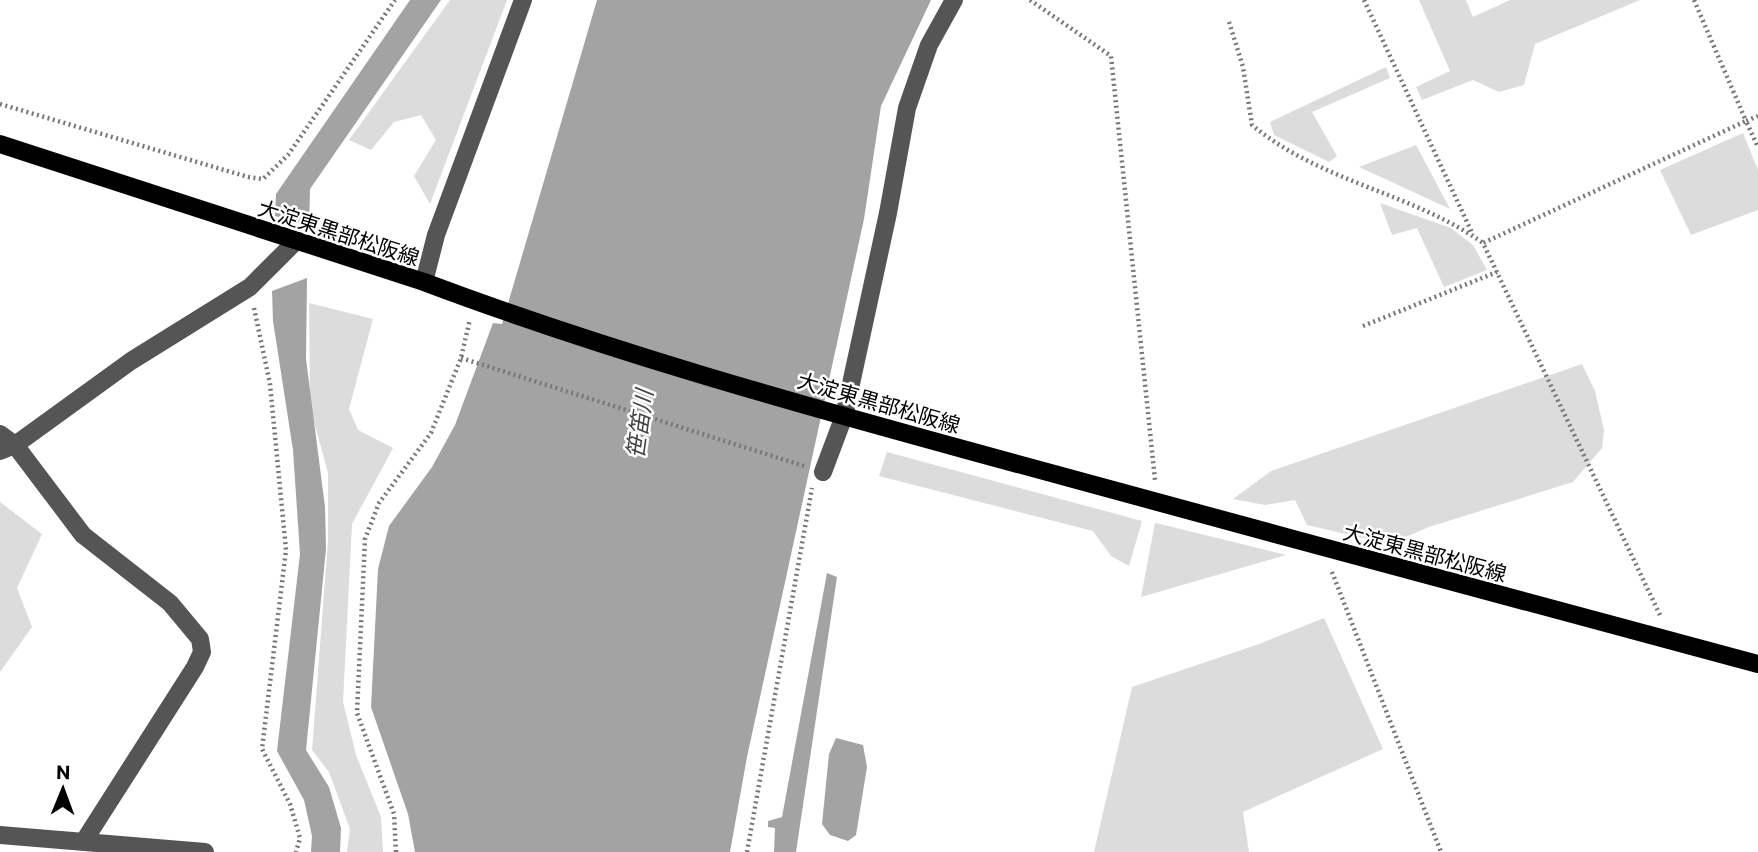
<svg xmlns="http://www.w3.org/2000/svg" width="1758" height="852" viewBox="0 0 1758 852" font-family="Commissioner,'Noto Sans JP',sans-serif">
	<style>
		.green { fill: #dcdcdc }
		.water { fill: #a3a3a3 }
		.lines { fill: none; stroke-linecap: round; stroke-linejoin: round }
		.path { stroke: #777; stroke-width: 4.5; stroke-dasharray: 2 3.5; stroke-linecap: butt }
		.minor { stroke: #555; stroke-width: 18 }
		.major { stroke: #000; stroke-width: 18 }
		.labels { text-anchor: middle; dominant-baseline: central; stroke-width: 5; stroke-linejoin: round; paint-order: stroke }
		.street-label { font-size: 21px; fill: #000; stroke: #fff }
		.water-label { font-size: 23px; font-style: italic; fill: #444; stroke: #fff }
	</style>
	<rect width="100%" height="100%" fill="#fff"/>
	<g class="green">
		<polygon points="450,0 507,0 430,204 414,176 436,140 421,115 394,122 371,150 349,140"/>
		<polygon points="1419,0 1466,0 1473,17 1510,0 1640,0 1535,44 1524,85 1499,92 1473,80 1422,100 1416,87 1450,71"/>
		<polygon points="1386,67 1390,78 1312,112 1337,156 1329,162 1274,135 1270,122"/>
		<polygon points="1743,133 1758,170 1758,210 1691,235 1660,170"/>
		<polygon points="1416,145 1450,209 1359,167"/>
		<polygon points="1380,203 1451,228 1473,245 1487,270 1444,287 1417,228 1392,235"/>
		<polygon points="309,303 373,319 349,409 358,430 393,448 352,524 343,702 356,755 381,817 383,852 347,852 350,829 329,772 312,750 328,541 328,473 310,407"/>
		<polygon points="1582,364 1595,391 1604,430 1602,448 1573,482 1429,527 1389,544 1307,525 1295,500 1265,505 1233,499 1271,471"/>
		<polygon points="887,452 1142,521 1129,566 1111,556 1093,531 879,476"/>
		<polygon points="0,502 42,534 17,588 32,627 0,672"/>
		<polygon points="1155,523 1156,523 1286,555 1141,597"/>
		<polygon points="1324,618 1383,749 1243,812 1249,852 1094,852 1132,687 1259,644"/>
	</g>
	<g class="water">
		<polygon points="410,0 441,0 310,189 309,226 275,216 276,194"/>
		<polygon points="597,0 931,0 881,106 864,219 747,757 730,852 415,852 408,814 371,707 378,569 389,526 432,467 455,425 493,323 502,324"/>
		<polygon points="307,278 306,359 325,507 326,549 306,750 329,787 341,828 340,852 311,852 312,836 304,800 277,751 300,554 293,450 273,321 272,291"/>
		<polygon points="827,573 837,577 796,852 774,852 775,828 768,827 768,821 782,817"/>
		<polygon points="836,738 863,745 867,767 856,835 848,841 830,835 822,824 829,754"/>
	</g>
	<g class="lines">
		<g class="path">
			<polyline points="1030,0 1111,56 1155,480"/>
			<polyline points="1364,0 1473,235"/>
			<polyline points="1694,0 1746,121 1758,116"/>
			<path d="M1229,22L1243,67L1252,125C1322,183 1411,192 1483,243"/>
			<polyline points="0,104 248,177 263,179 288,155 395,0"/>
			<polyline points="254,308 270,384 286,550 262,749 290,804 300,838 296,852"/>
			<polyline points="1363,326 1497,272"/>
			<polyline points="461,358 804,466"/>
			<polyline points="1332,572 1441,852"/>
			<polyline points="1660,615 1483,243 1746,121 1758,147"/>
			<polyline points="396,852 394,814 357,713 365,539 379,503 431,433 461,358 470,319"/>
			<polyline points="747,852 812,488"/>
		</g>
		<g class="minor">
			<polyline points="424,282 436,235 523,0"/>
			<polyline points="0,434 15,445 83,535 170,603 200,639 202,652 195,667 84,841"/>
			<polyline points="0,451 15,445 131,361 250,287 295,242"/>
			<polyline points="823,472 844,416 888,213 907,108 929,45 954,0"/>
			<polyline points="0,835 205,852"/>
		</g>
		<path class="major" d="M0,144L424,282C602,349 787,401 970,451C1232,524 1496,592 1758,664"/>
	</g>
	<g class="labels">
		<g class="street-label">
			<text transform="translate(339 232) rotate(18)">大淀東黒部松阪線</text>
			<text transform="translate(879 402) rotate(16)">大淀東黒部松阪線</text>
			<text transform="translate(1425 552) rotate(15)">大淀東黒部松阪線</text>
		</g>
		<g class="water-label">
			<text transform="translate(639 424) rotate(-82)">笹笛川</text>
		</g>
	</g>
	<g transform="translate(63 789) rotate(1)" stroke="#ffffff" stroke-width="5" paint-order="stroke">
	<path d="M0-5L12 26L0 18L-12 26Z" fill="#000000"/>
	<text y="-10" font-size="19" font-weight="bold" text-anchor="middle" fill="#000000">N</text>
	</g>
</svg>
